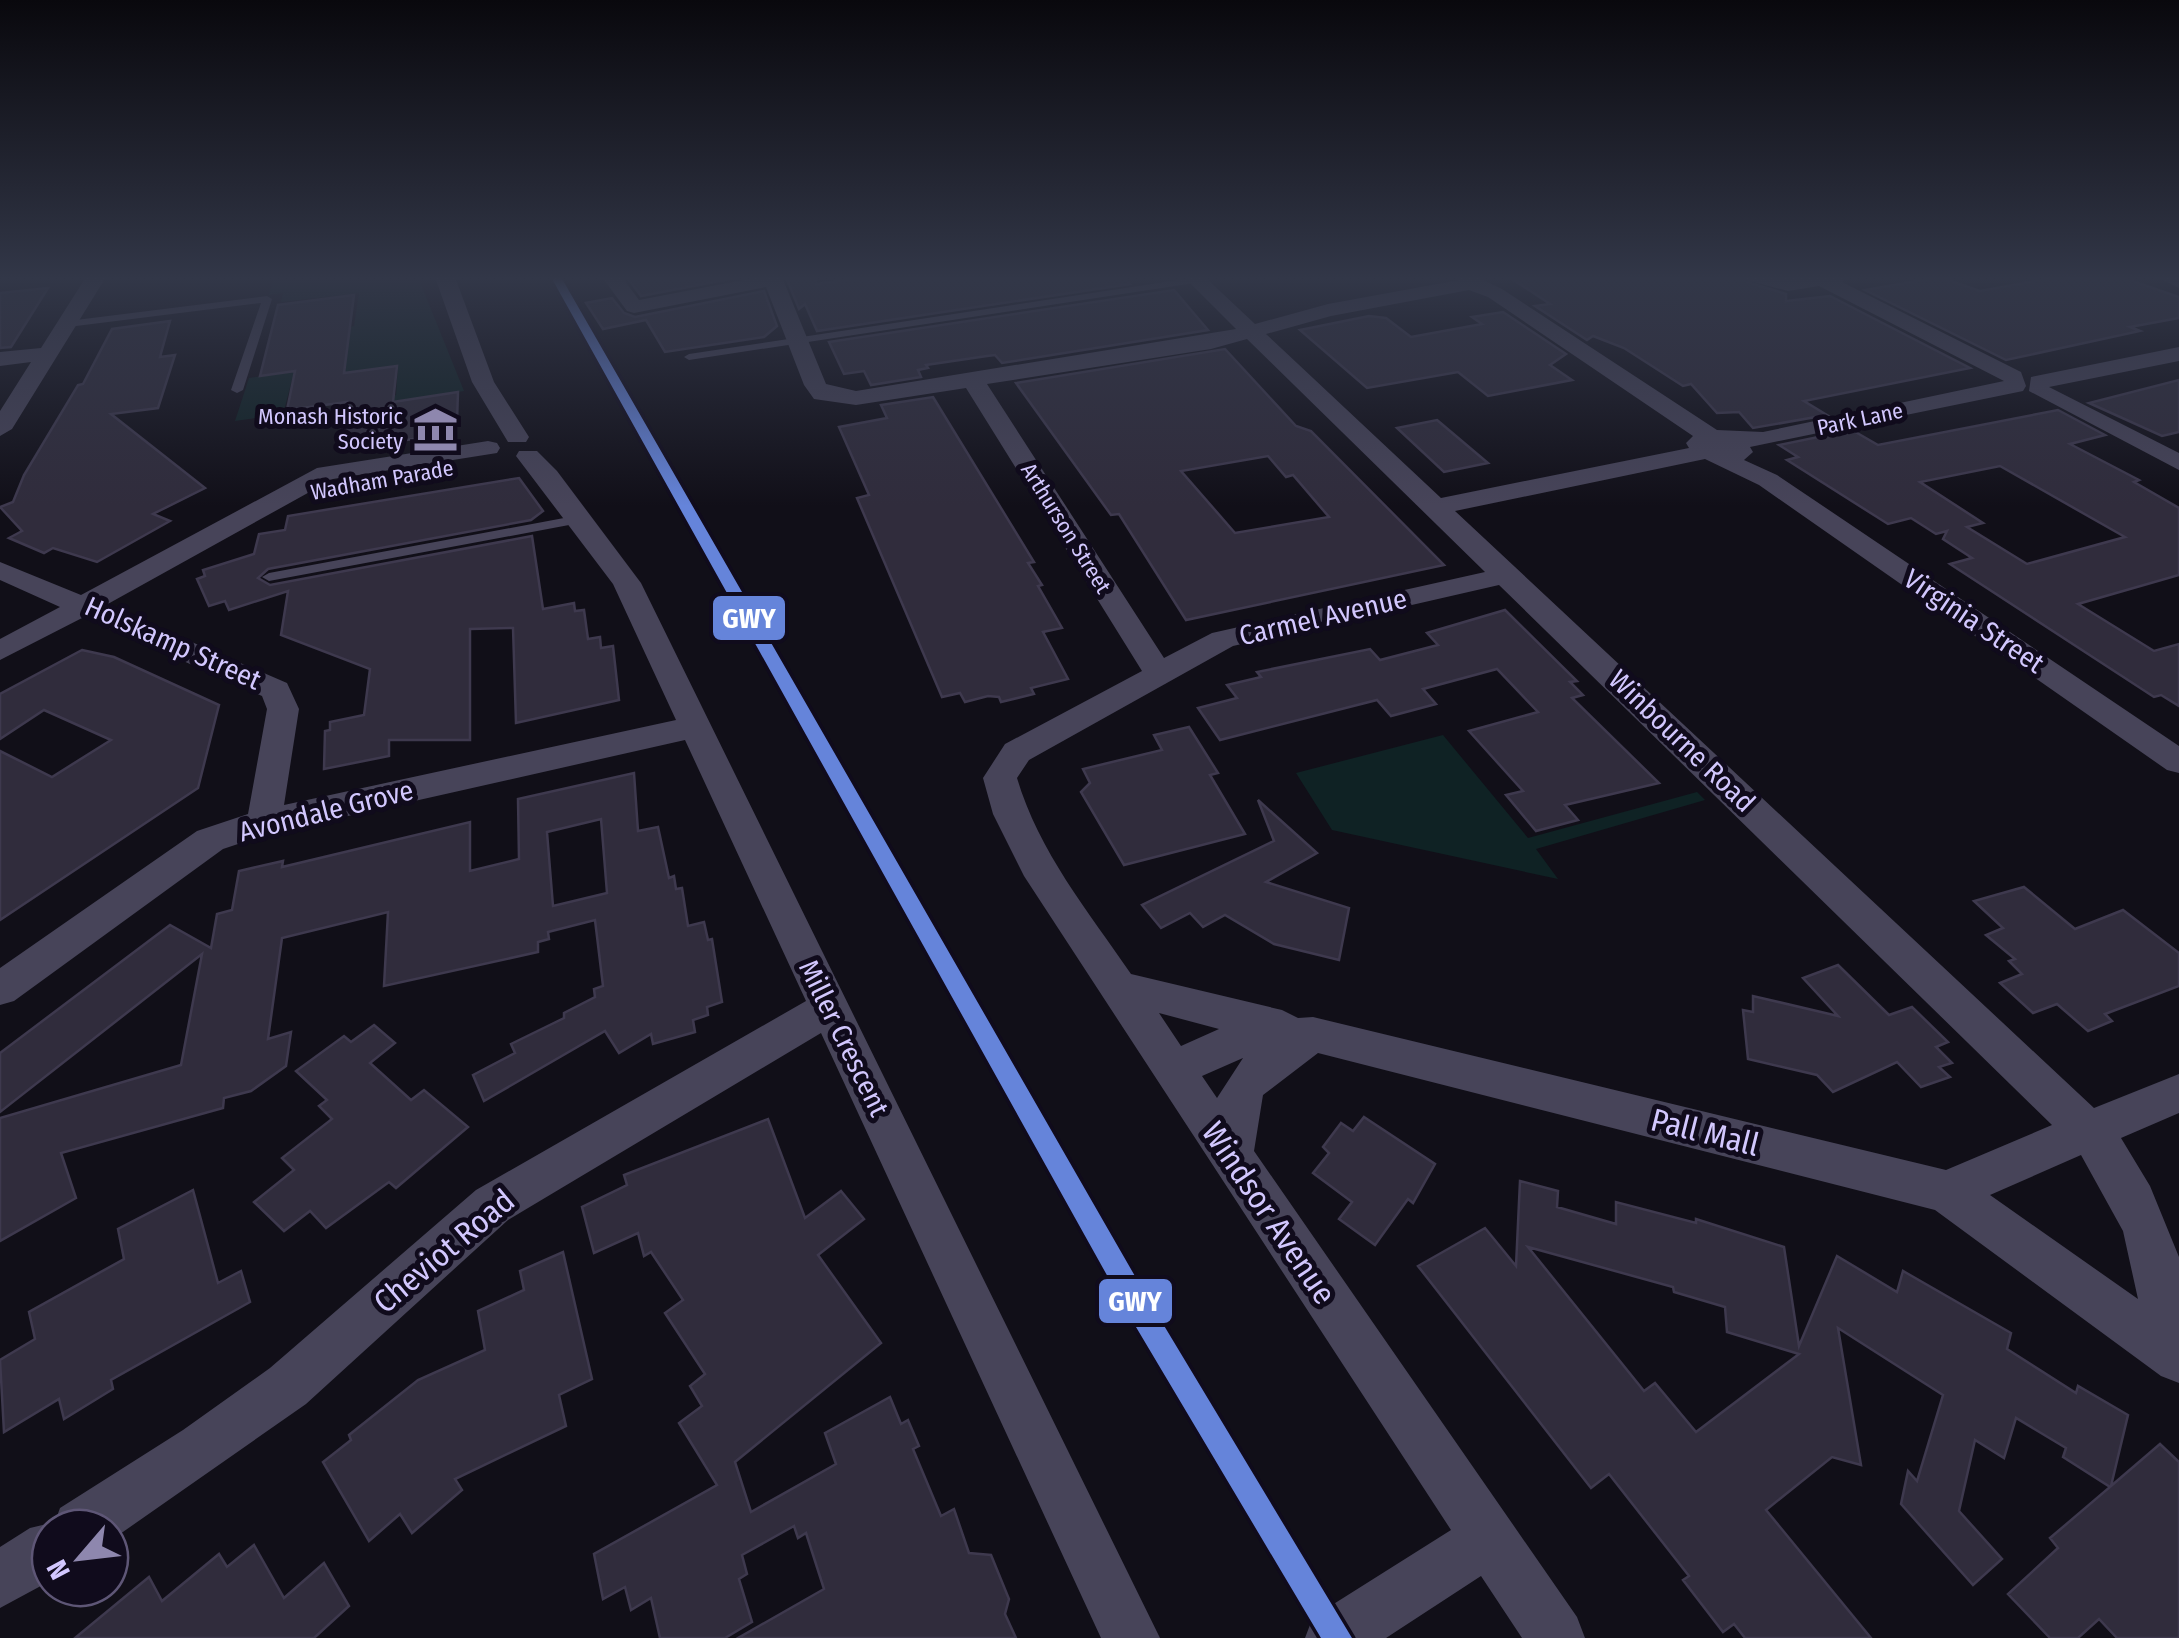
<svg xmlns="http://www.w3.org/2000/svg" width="2179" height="1638" viewBox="0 0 2179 1638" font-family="'Fira Sans Condensed',sans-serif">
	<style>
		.green { fill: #0f2224 }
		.building { fill: #302c3c; stroke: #3e394e; stroke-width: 2.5; fill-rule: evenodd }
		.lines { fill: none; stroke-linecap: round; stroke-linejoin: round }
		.lane { fill: #474459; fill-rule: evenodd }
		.street { fill: #474459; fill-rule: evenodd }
		.rail-1-casing { stroke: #100b1c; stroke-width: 7 }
		.rail-1 { fill: #6584da; fill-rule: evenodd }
		.labels { text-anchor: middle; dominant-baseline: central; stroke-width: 10; stroke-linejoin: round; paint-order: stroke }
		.far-poi-label { font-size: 22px; fill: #d2c7fe; stroke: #100b1c; text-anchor: end }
		.far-street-label { font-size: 22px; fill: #d2c7fe; stroke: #100b1c }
		.street-label { font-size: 28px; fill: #d2c7fe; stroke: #100b1c }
		.near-street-label { font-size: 32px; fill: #d2c7fe; stroke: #100b1c }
		.line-badge { stroke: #100b1c; stroke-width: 4 }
		.badge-label { font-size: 28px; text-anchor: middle; font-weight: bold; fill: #fff }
	</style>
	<rect width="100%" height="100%" fill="#110f18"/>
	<g class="green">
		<polygon points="274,277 418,277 464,391 355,409 356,401 396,395 398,365 292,380 283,414 235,421 249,378 331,367 340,329 354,326 359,293 281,302 283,293 269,295"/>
		<polygon points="1443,735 1528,838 1697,792 1705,800 1536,849 1558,879 1332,830 1296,773"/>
	</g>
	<g class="building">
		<polygon points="627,277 740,277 641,296"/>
		<polygon points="786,277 815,277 816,284 869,277 1124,277 1130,284 817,331 805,304 799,309"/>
		<polygon points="1509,277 1731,277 1786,294 1786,301 1830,296 1970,368 1804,401 1827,415 1753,428 1739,412 1717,413 1691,384 1683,386 1624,348 1593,336 1587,340 1535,306 1550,304"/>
		<polygon points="1939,277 1980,291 2057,277 2121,277 2179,297 2179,318 2130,327 2140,331 2006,360 1865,290"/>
		<polygon points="48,288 11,347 0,348 0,293"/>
		<polygon points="1174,290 1208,330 1002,363 995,355 987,356 926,365 928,368 918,370 921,377 871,385 864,371 844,374 829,342"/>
		<polygon points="764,291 777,326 764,337 665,352 646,320 603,329 586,303 612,298 624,313 635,317"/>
		<polygon points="354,295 344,373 397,366 393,402 458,392 457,422 448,423 446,434 341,450 347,402 287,410 295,371 260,376 278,305"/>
		<polygon points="1503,312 1566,354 1550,365 1572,380 1488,396 1458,372 1367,388 1300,330 1369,316 1386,318 1411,337 1482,324 1472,317"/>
		<polygon points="170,321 160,357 175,355 158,408 111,414 205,488 153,514 170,521 97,562 53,548 44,553 9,538 22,531 0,507 13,502 24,475 78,385 83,384 112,329"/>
		<path d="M1225,349L1296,426L1311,431L1444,565L1186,620L1119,514L1111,515L1016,383ZM1268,456L1286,477L1293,475L1329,517L1235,533L1181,471Z"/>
		<polygon points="2179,380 2179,432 2162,436 2089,403"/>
		<polygon points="933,397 1034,562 1028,563 1042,585 1038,586 1062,628 1043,632 1068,679 1031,688 1034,694 1001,702 999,697 988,696 965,702 960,693 942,697 857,498 869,495 839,427 887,418 881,405"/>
		<path d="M2058,410L2105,435L2070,444L2139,480L2134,482L2179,508V575L2078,604L2154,651L2179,644V706L2161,695L2154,697L1950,564L1972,558L1943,539L1947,531L1936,534L1911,518L1888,524L1787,460L1798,457L1779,445L1852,430L1878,445ZM2000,466L2125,537L2027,564L1967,527L1983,523L1920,482Z"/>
		<polygon points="1437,420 1488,463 1444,472 1397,428"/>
		<polygon points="519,478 543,511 531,520 268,569 258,578 270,585 532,536 543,609 574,603 575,611 584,610 588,639 600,637 601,648 613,646 619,700 516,723 513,628 470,629 470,740 389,740 389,756 324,769 325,731 330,730 330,722 364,715 370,669 281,635 288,591 229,610 225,601 209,606 197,579 205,576 203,570 254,554 259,534 285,530 288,516"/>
		<polygon points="1505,610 1577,681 1570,682 1583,695 1572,698 1659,783 1565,805 1578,820 1536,831 1506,795 1523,791 1469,731 1538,712 1497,669 1423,689 1436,704 1391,716 1377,700 1220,740 1198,708 1237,698 1227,685 1261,677 1257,672 1370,649 1380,660 1438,645 1427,633"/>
		<polygon points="82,650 114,657 219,705 198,788 0,920 0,751 52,777 111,740 44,710 0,739 0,694"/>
		<polygon points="1189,727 1218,773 1210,775 1245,834 1124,865 1081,792 1090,783 1083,769 1162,750 1154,735"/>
		<path d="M634,773L638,831L658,827L669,878L674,876L676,889L682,888L688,926L704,922L708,940L712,939L722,1002L707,1007L708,1015L693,1020L695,1032L653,1044L651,1034L619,1053L605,1031L484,1101L473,1075L515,1053L511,1044L564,1018V1013L595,997L594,989L603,986L595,920L548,932L549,939L538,942V952L384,986L388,912L282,938L268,1039L291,1032L286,1066L251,1091L224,1098L223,1108L61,1153L76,1198L0,1241V1118L181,1065L202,954L0,1112V1053L170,925L211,948L217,914L232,910L239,871L283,861L282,867L470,822V871L519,859L518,799ZM601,819L607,893L553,906L547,832Z"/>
		<polygon points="1258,800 1317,853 1266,882 1349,908 1339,960 1274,944 1225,915 1203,927 1190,913 1161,928 1142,905 1274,841"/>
		<polygon points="2024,887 2075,929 2123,910 2179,953 2179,986 2105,1014 2112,1021 2088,1031 2057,1004 2033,1013 2000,983 2022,974 2009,961 2015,959 1986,935 2003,928 1974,901"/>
		<polygon points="1838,965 1889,1015 1912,1007 1948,1042 1936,1047 1952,1063 1939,1067 1950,1077 1921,1087 1897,1062 1833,1092 1817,1075 1748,1059 1743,1010 1753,1012 1753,996 1838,1016 1803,978"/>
		<polygon points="374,1025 395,1043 370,1063 411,1100 424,1090 468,1127 396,1188 389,1182 326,1228 310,1211 284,1231 254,1202 294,1170 282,1158 332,1119 319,1106 327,1100 296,1071 344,1036 351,1042"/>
		<polygon points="1364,1117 1435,1164 1413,1203 1408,1199 1375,1245 1339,1219 1352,1202 1313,1173 1329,1153 1323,1147 1341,1123 1353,1131"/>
		<polygon points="768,1119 805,1218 841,1191 864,1219 818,1255 881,1343 735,1462 751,1512 836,1464 825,1433 890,1397 901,1424 908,1420 919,1446 913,1449 941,1516 954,1509 969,1553 991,1555 1009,1599 1005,1614 1016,1638 738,1638 824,1589 806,1533 798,1538 794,1526 742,1555 747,1574 739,1579 752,1622 725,1638 660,1638 651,1598 631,1610 625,1587 603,1599 594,1554 717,1485 679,1423 702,1406 690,1386 705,1374 665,1313 683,1300 651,1252 644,1256 638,1233 594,1253 582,1207 627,1185 624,1175"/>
		<path d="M1520,1181L1558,1191L1557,1207L1616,1224V1202L1696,1223V1219L1784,1247L1799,1346L1837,1256L1897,1292L1903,1271L2011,1333L2007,1349L2076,1393L2078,1386L2128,1415L2111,1486L2160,1444L2179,1462V1638H2117L2099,1619L2078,1638H2050L2008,1594L2058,1548L2050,1538L2110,1487L2063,1457L2066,1448L2016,1418L2004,1458L1975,1440L1959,1511L2002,1559L1973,1585L1901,1504L1908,1471L1917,1481L1943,1395L1838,1328L1861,1465L1832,1457L1766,1510L1871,1638H1745L1734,1624L1723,1632L1683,1580L1689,1576L1609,1474L1591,1488L1418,1266L1485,1228L1516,1266ZM1528,1247L1673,1287L1674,1292L1725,1307L1727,1332L1799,1354L1696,1432L1655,1383L1644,1391Z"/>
		<polygon points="193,1190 218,1283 241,1271 250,1302 111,1380 113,1389 64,1419 59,1399 4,1432 0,1360 35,1339 29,1312 124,1259 118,1229"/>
		<polygon points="563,1252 592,1379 559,1395 566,1426 455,1479 462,1490 412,1533 400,1514 369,1541 323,1462 351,1440 349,1435 418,1380 485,1350 478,1311 524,1290 520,1271"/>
		<polygon points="254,1545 284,1598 324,1563 349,1606 314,1638 75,1638 149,1577 162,1601 219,1554 227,1567"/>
	</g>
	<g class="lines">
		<g class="lane">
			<polygon points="1198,277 1201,278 1201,282 689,360 684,357 689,354"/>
			<polygon points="267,296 272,299 243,390 237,393 231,390 261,303 68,327 63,324 68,321"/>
			<polygon points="580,515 585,516 585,522 269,581 262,577 269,573"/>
		</g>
		<g class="street">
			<polygon points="86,277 106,277 12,429 0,436 0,411 31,362 0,366 0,352 41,348"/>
			<polygon points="435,277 455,277 494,382 529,437 526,442 508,442 472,382"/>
			<path d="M602,277H622L639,300L759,277H782L826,384L856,391L1236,329L1184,277H1205L1255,324L1328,304L1459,280L1457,277H1477L1502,289L1717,430L1763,432L2004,381L1819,286L1788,291L1735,277H1849L1842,282L2021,372L2026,386L2023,391L1750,447L1753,452L1744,460L1777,475L2179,746V773L2167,770L1759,485L1705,459L1455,511L2094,1108L2179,1074V1113L2121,1138L2150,1186L2179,1257V1383L2161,1376L1935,1210L1318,1053L1263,1095L1254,1151L1577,1617L1585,1638H1522L1481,1576L1386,1638H1305L1313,1617L1451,1530L1024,876L993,814L983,778L1005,744L1142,671L966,388L856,405L814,399L804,385L766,287L634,313L627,311ZM1469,290L1488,297L1693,436L1686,443L1689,448L1441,498L1266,334L1331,316ZM1247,339L1485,572L1212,633L1164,658L987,384L1211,349ZM1499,585L2052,1125L1946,1170L1313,1017L1298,1018L1282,1010L1131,974C1088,911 1039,852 1017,778L1029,760L1233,646ZM1159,1013L1219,1029L1181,1046ZM1243,1058L1217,1098L1202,1076ZM2081,1155L2123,1231L2138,1299L1990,1195Z"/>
			<polygon points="2157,277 2179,277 2179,288"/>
			<polygon points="2179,347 2179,361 2049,387 2179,453 2179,470 2029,391 2031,377"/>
			<polygon points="488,441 497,443 500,448 497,453 333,479 106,605 287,683 299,709 284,805 676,720 613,584 516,456 519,451 537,451 557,471 641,583 1160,1638 1101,1638 821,1033 508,1220 306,1404 110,1541 110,1528 50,1528 50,1581 0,1608 0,1547 30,1528 55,1522 60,1508 183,1430 270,1368 476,1190 806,1001 685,740 268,834 223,849 14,1001 0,1005 0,968 197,831 248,814 267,709 262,696 84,617 0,660 0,639 60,607 0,580 0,562 81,595 317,468"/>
		</g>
		<defs>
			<polygon id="rail-1" points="551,277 561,277 1151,1304 1352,1638 1321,1638 1133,1322"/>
		</defs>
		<use href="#rail-1" class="rail-1-casing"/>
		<use href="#rail-1" class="rail-1"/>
	</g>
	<linearGradient id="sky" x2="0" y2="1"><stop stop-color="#09080d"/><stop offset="0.55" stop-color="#323748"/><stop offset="1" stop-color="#323748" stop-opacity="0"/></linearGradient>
	<rect width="2179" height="506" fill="url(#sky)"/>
	<defs>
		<symbol id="museum-bare" viewBox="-9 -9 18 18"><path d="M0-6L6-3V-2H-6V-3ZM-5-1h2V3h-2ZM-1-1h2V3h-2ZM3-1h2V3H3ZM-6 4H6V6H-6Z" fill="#8e87ae" stroke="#100b1c" stroke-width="2.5" paint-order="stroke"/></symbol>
	</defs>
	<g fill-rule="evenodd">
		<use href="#museum-bare" x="404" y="398" width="63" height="63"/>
	</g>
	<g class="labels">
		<g class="far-poi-label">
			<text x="403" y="416">Monash Historic<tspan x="403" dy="25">Society</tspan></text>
		</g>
		<g class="far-street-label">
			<text transform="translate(1860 419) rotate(-12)">Park Lane</text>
			<text transform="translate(382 480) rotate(-10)">Wadham Parade</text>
			<text transform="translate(1066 528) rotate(58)">Arthurson Street</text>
		</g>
		<g class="street-label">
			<text transform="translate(1323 617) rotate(-13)">Carmel Avenue</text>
			<text transform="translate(1974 621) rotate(34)">Virginia Street</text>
			<text transform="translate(173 643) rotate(24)">Holskamp Street</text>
			<text transform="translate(1682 741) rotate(44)">Winbourne Road</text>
			<text transform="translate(326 811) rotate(-14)">Avondale Grove</text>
			<text transform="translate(844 1038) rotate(64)">Miller Crescent</text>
		</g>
		<g class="near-street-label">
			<text transform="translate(1705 1132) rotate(14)">Pall Mall</text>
			<text transform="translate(1269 1213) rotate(56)">Windsor Avenue</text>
			<text transform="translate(444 1251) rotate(-40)">Cheviot Road</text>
		</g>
	</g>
	<g class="line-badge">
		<rect x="711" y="594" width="76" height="48" rx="10" fill="#6584da"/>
		<rect x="1097" y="1277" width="77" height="48" rx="10" fill="#6584da"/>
	</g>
	<g class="badge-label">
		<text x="749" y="628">GWY</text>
		<text x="1135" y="1311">GWY</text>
	</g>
	<g transform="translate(80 1558) rotate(242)"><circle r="48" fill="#100b1c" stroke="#5e5676" stroke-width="2.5"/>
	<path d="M0-8L18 38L0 25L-18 38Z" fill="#8e87ae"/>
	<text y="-15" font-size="28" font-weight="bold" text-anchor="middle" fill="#d2c7fe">N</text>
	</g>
</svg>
